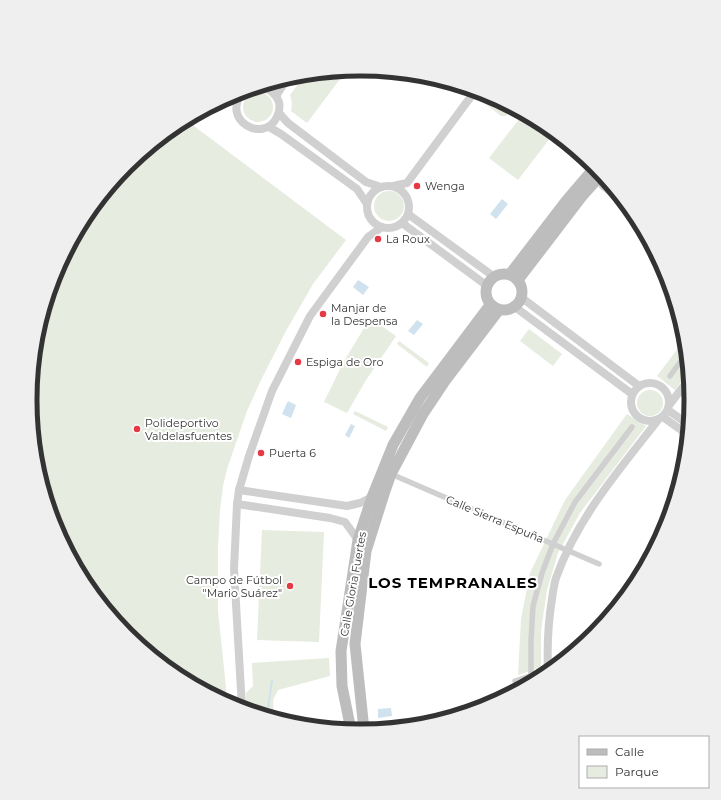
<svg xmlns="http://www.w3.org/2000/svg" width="721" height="800" viewBox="0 0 721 800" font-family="Montserrat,sans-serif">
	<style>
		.green { fill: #e6ecdf }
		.water { fill: #cfe2ee }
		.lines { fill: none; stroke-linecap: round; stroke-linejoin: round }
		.stream { stroke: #cfe2ee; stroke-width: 2 }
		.pedestrian { stroke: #d0d0d0; stroke-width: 5.5 }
		.minor { stroke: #d0d0d0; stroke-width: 8 }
		.secondary { stroke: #bdbdbd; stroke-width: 11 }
		.poi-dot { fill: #e63946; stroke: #fff; stroke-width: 1.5 }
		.labels { text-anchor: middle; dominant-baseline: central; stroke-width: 4; stroke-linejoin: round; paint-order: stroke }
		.poi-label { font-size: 11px; fill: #333; stroke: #fff; text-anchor: start }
		.street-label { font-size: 11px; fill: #333; stroke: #fff }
		.district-label { font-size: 15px; font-weight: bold; letter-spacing: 1px; fill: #000; stroke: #fff }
		.rim { fill: none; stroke: #333; stroke-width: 5 }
	</style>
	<rect width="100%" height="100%" fill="#fff"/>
	<g class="green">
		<polygon points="346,71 307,123 291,111 292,103 290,95 305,75"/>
		<circle cx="258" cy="107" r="15"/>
		<polygon points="489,96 512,108 506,116 501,116 484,103"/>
		<polygon points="523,114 544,125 554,133 518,180 489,158"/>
		<polygon points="186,120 346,240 313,284 286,331 262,378 247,411 227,469 223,486 220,510 218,547 218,611 227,697 232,697 232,704 177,675 127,634 86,583 55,526 36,464 30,400 36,335 55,273 86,216 127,166 177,125"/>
		<circle cx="389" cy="206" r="15"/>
		<polygon points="370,318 396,336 366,380 347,413 324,402 343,363"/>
		<polygon points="529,329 562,354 553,366 520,341"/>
		<polygon points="685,339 688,372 675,390 657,376"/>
		<polygon points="399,341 429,363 427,367 397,344"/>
		<circle cx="650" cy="403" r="13"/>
		<polygon points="355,411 388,427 386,431 353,414"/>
		<polygon points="627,414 646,426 580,513 558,553 547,590 541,631 541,667 518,675 521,619 530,573 565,500"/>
		<polygon points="262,530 324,532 319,642 257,640"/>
		<polygon points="329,658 330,676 278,690 273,700 274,718 245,709 246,693 253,686 252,663"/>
	</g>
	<g class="water">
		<polygon points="502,199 508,204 496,219 490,214"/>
		<polygon points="358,280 369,287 363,295 353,287"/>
		<polygon points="417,320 423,324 414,335 408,331"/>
		<polygon points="288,401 296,405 291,418 282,414"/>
		<polygon points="351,424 355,426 349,438 345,435"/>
		<polygon points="391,708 392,716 378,718 378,709"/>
	</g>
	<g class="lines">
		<polyline class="stream" points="267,715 272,680"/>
		<g class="pedestrian">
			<polyline points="670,376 686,354"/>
			<polyline points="391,474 599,564"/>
			<polyline points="531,676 531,641 533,606 542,573 553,544 575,502 632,427"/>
			<polyline points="515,681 548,670"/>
		</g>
		<g class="minor">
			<path d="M243,92C220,119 263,145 277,117C279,113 280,107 279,102C276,94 269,88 261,87"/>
			<polyline points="276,96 287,79"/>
			<polyline points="279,113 288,123 366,182 381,187"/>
			<polyline points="269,127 281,134 357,189 367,204"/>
			<polyline points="598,178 603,186 621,199"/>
			<polyline points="393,186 407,183 475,91"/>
			<circle cx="388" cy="207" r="21"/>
			<polyline points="408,214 493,276"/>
			<polyline points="402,223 486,285"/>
			<polyline points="522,298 639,386"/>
			<polyline points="515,307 632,394"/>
			<circle cx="650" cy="402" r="19"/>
			<polyline points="670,404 689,379"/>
			<polyline points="668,410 689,425"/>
			<polyline points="663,417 688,435"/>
			<polyline points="239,490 347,506 360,503 372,497"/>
			<polyline points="237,504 330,518 345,522 358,540"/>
			<path d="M548,672C547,647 548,623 552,599C553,592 554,584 556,578C577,518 620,469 658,420"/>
			<polyline points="242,708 234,569 237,504 239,490 249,456 272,391 310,316 368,237 382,227"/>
		</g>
		<g class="secondary">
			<circle cx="504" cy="292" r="18"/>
			<polyline points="510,274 566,201 595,167"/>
			<polyline points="518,280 583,195 601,175"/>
			<polyline points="351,730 342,686 341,651 358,540 372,497 393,445 420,398 490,305"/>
			<polyline points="364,730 355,644 366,551 384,494 391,474 423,414 445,381 499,310"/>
		</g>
	</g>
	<g class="poi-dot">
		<circle cx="417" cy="186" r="4"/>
		<circle cx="378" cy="239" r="4"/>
		<circle cx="323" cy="314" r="4"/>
		<circle cx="298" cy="362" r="4"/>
		<circle cx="137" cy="429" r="4"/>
		<circle cx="261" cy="453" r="4"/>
		<circle cx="290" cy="586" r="4"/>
	</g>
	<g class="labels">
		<g class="poi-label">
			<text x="425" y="186">Wenga</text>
			<text x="386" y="239">La Roux</text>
			<text x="331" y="308">Manjar de<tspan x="331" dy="13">la Despensa</tspan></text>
			<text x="306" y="362">Espiga de Oro</text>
			<text x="145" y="423">Polideportivo<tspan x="145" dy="13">Valdelasfuentes</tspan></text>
			<text x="269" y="453">Puerta 6</text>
			<text x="282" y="580" text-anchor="end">Campo de Fútbol<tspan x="282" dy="13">"Mario Suárez"</tspan></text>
		</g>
		<g class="street-label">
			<text transform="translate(495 519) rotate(23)">Calle Sierra Espuña</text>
			<text transform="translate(353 584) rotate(-80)">Calle Gloria Fuertes</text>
		</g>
		<g class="district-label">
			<text x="453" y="582">LOS TEMPRANALES</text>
		</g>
	</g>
	<path d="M0 0H721V800H0ZM360 76H361A323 323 0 0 1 684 399V401A323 323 0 0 1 361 724H360A323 323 0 0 1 37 401V399A323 323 0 0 1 360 76Z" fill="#efefef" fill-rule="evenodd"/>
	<path class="rim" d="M360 76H361A323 323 0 0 1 684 399V401A323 323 0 0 1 361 724H360A323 323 0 0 1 37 401V399A323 323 0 0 1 360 76Z"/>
	<rect x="579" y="736" width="130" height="52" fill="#ffffff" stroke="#adadad"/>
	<rect x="587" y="749" width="20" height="6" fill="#bdbdbd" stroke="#adadad"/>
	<text x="615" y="756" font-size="12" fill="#333333">Calle</text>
	<rect x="587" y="766" width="20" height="12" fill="#e6ecdf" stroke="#adadad"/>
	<text x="615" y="776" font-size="12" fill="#333333">Parque</text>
</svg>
